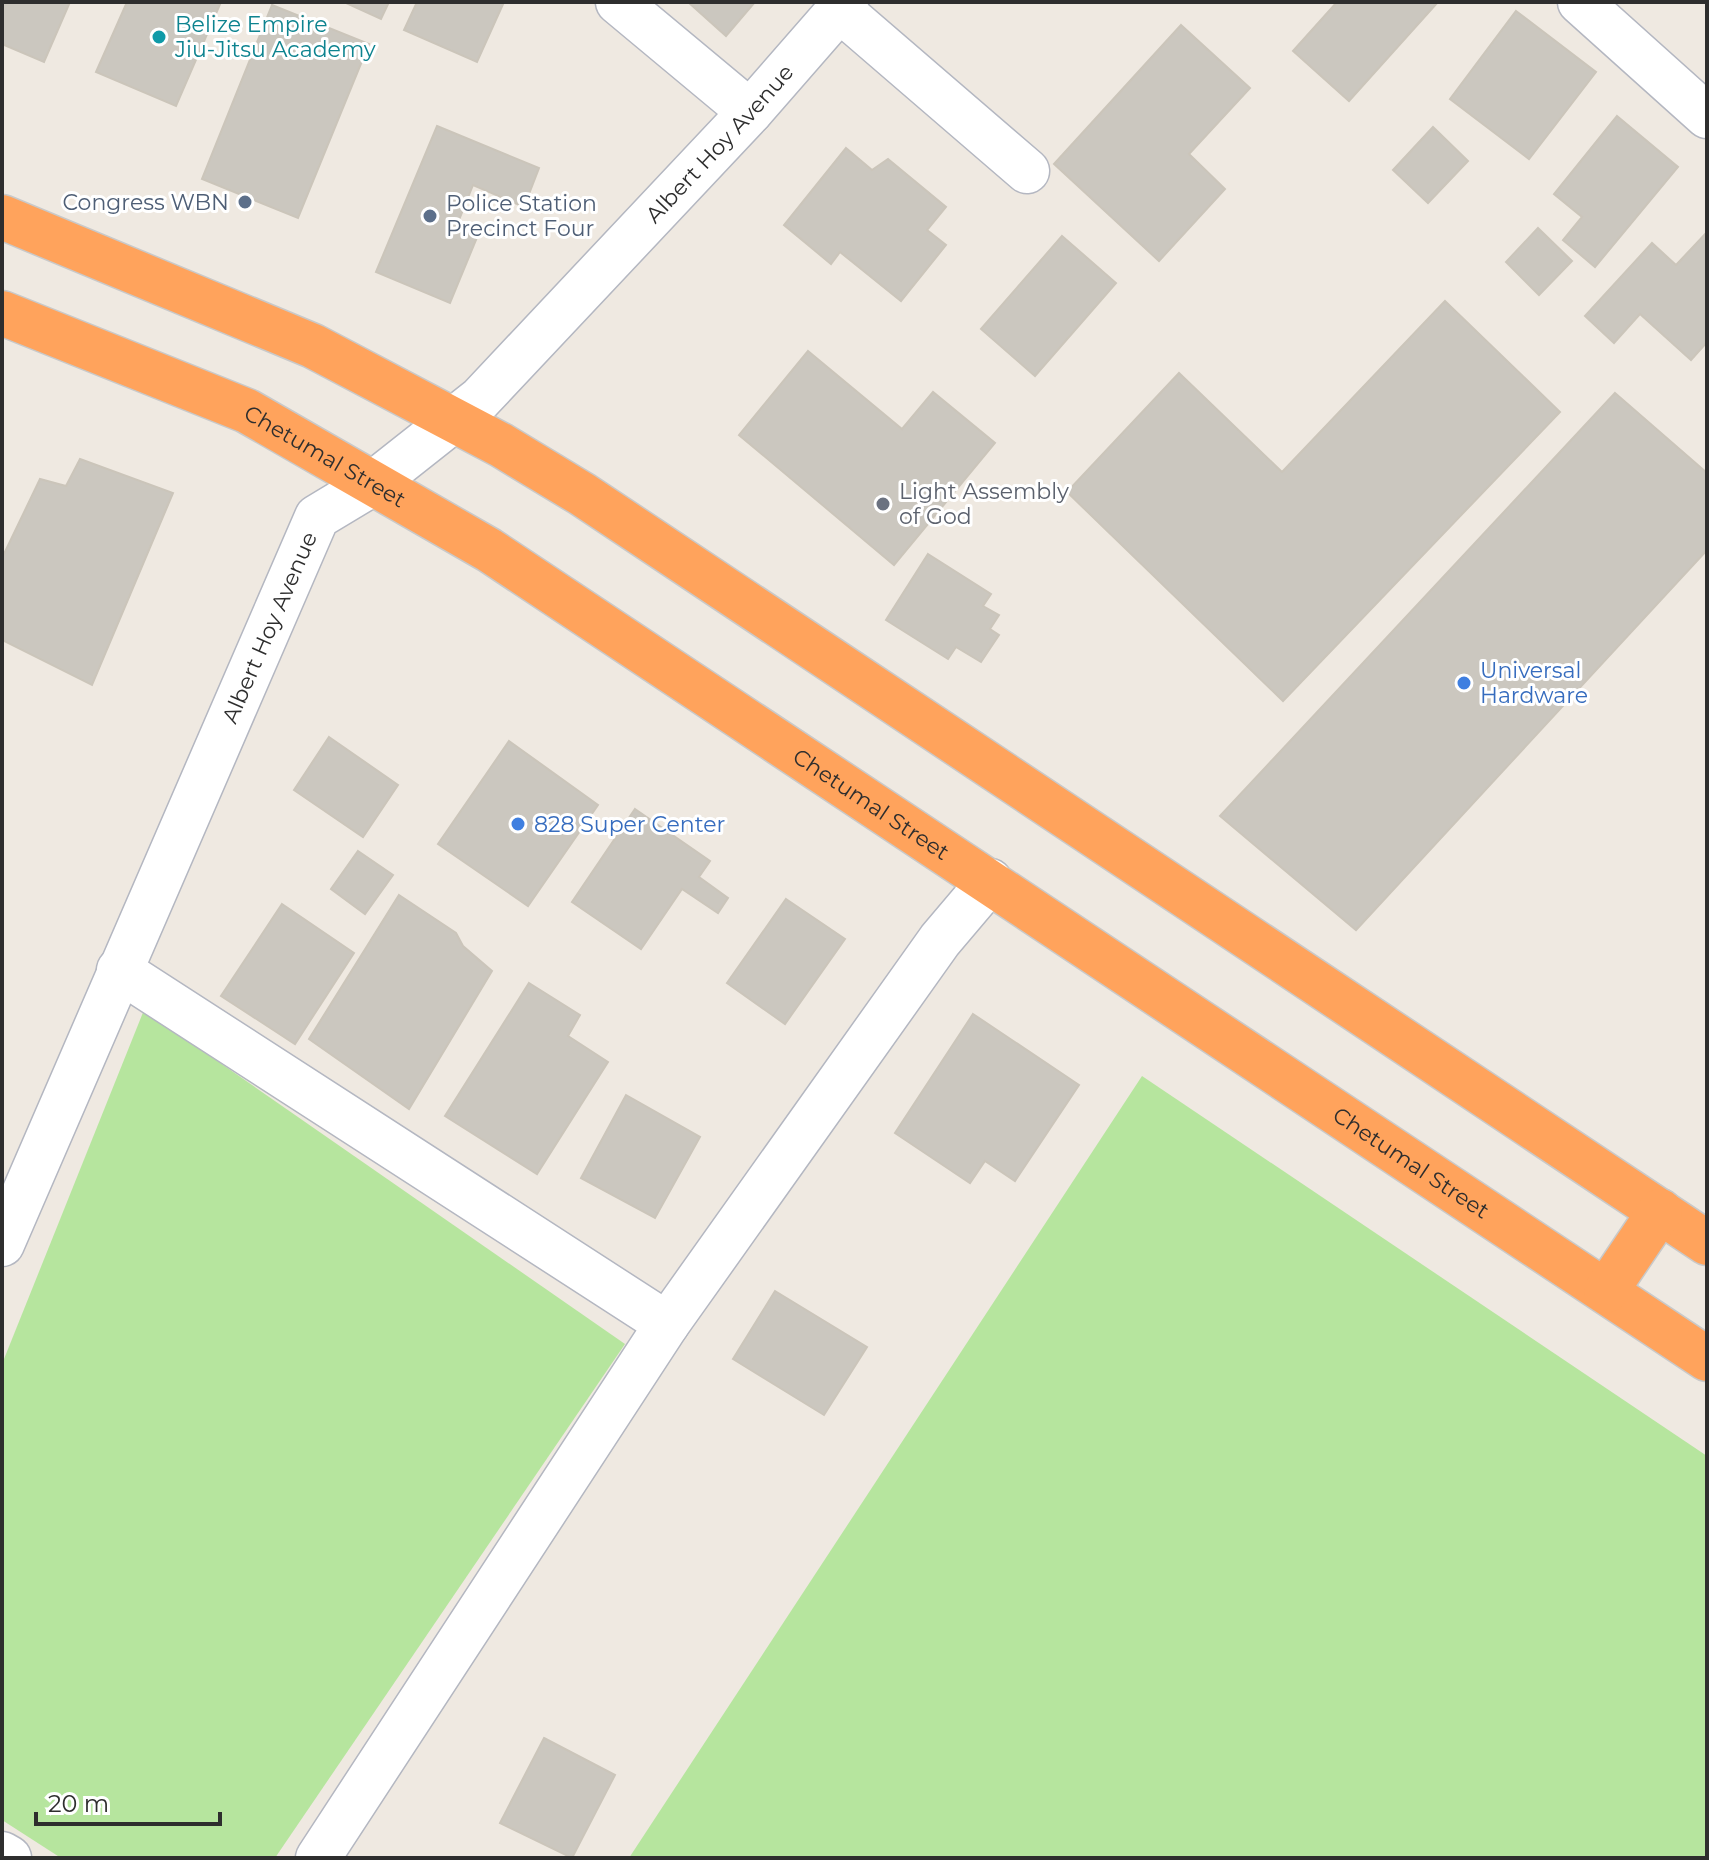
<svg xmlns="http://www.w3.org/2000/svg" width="1709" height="1860" viewBox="0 0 1709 1860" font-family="Montserrat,sans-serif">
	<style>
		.grass { fill: #b6e59e }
		.building { fill: #cbc7bf; stroke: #cbc5ba; stroke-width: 2 }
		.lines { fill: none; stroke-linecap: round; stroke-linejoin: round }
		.minor-casing { stroke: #b4b7c1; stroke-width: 47 }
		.highway-casing { stroke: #c9c9c9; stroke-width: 47 }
		.minor { stroke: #fff; stroke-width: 44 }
		.highway { stroke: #ffa35c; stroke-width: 44 }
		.culture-dot { fill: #0f9aa8; stroke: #fff; stroke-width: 3 }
		.service-dot { fill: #5c6f8a; stroke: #fff; stroke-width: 3 }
		.worship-dot { fill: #6b7280; stroke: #fff; stroke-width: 3 }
		.shop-dot { fill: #3f7fe0; stroke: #fff; stroke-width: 3 }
		.labels { text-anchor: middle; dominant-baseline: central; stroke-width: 6; stroke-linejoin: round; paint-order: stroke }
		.culture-label { font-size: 22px; fill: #0d838f; stroke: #fff; text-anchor: start }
		.street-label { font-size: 22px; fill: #2e2e2e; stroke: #fff }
		.service-label { font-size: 22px; fill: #4e5e75; stroke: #fff; text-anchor: end }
		.worship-label { font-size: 22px; fill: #5b616d; stroke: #fff; text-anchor: start }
		.shop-label { font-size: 22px; fill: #366cbe; stroke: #fff; text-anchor: start }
	</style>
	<rect width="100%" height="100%" fill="#efe9e1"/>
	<g class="grass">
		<polygon points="144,1010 625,1344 275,1858 61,1858 2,1820 2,1364"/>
		<polygon points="1142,1076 1707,1456 1707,1858 629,1858"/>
	</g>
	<g class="building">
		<polygon points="2,2 70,2 44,62 2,44"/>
		<polygon points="127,2 221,2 176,106 96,72"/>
		<polygon points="344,2 389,2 381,19"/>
		<polygon points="417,2 504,2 477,62 404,30"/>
		<polygon points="688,2 755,2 726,36"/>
		<polygon points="1337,2 1438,2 1349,101 1293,51"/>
		<polygon points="272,5 369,44 298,218 202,179"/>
		<polygon points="1516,11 1596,72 1529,159 1450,99"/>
		<polygon points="1181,25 1250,88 1189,154 1225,189 1159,261 1054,164"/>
		<polygon points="1617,116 1678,167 1595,267 1563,240 1582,217 1554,194"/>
		<polygon points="437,126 539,168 524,207 473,185 457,225 478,235 450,303 376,272"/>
		<polygon points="1433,127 1468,161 1428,203 1393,170"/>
		<polygon points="846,148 872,170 888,159 946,207 927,230 946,245 901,301 840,252 831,264 784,225"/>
		<polygon points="1538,228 1572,261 1539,295 1506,262"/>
		<polygon points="1707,232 1707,342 1691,360 1640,314 1614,343 1585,316 1652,243 1676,265"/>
		<polygon points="1062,236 1116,283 1035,376 981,329"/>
		<polygon points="1445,301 1560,412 1283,701 1067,492 1179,373 1282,472"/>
		<polygon points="808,351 902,429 933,392 995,443 894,565 739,435"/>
		<polygon points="1615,393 1707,473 1707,550 1356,930 1220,816"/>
		<polygon points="80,459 173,493 92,685 2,640 2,558 40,479 66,486"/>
		<polygon points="928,554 991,594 983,606 999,615 990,629 999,635 981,662 956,647 948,659 886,620"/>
		<polygon points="329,737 398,785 363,837 294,790"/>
		<polygon points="509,741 598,805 528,906 438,844"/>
		<polygon points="635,809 710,861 699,877 728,898 718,913 682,889 641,949 572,902"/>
		<polygon points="358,851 393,875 365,914 331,889"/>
		<polygon points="399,895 456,933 463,946 492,971 409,1109 309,1039"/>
		<polygon points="786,899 845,939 785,1024 727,983"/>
		<polygon points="282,904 354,953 295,1044 221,996"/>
		<polygon points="529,983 580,1015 568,1036 608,1062 537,1174 445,1116"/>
		<polygon points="973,1014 1079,1085 1015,1181 985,1161 970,1183 895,1133"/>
		<polygon points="626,1095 700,1137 655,1218 581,1178"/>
		<polygon points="775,1291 867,1347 824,1415 733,1359"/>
		<polygon points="544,1738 615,1775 572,1858 500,1823"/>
	</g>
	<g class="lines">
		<defs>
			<g id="minor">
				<polyline points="618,2 750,112"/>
				<polyline points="1580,2 1707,116"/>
				<polyline points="839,9 1027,171"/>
				<polyline points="119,970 667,1324"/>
				<path id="s1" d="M2,1244L317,517L375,482L480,399L750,112L846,2"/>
				<polyline points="2,1854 9,1858"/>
				<polyline points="318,1858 667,1324 940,940 990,881"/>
			</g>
			<g id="highway">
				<polyline points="2,217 313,346 501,445 582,494 1707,1243"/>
				<path id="s2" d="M2,313L247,411L489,550L1707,1359"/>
				<polyline points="1606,1291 1660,1211"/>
			</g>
		</defs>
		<use href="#minor" class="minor-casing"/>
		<use href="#highway" class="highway-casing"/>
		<use href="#minor" class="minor"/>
		<use href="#highway" class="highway"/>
	</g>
	<circle class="culture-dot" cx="159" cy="37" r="8"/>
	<g class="service-dot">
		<circle cx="245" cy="202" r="8"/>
		<circle cx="430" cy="216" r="8"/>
	</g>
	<circle class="worship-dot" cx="883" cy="504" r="8"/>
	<g class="shop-dot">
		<circle cx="1464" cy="683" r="8"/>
		<circle cx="518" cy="824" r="8"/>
	</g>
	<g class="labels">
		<g class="culture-label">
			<text x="175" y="24">Belize Empire<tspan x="175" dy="25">Jiu-Jitsu Academy</tspan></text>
		</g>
		<g class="street-label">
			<text stroke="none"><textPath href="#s1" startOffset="1344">Albert Hoy Avenue</textPath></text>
			<text stroke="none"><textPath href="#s2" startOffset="354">Chetumal Street</textPath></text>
			<text stroke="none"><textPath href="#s1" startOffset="672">Albert Hoy Avenue</textPath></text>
			<text stroke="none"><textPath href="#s2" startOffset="1002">Chetumal Street</textPath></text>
			<text stroke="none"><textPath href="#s2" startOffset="1650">Chetumal Street</textPath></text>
		</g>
		<g class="service-label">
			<text x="229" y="202">Congress WBN</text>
			<text x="446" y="203" text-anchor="start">Police Station<tspan x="446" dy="25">Precinct Four</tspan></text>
		</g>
		<g class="worship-label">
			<text x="899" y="491">Light Assembly<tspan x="899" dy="25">of God</tspan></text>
		</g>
		<g class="shop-label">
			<text x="1480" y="670">Universal<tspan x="1480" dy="25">Hardware</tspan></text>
			<text x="534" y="824">828 Super Center</text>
		</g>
	</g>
	<rect width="1709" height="1860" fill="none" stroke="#2e2e2e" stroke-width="8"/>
	<path d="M36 1812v12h184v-12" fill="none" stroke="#2e2e2e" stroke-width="4"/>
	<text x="48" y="1812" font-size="24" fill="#2e2e2e" stroke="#ffffff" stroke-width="6" paint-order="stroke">20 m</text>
</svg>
